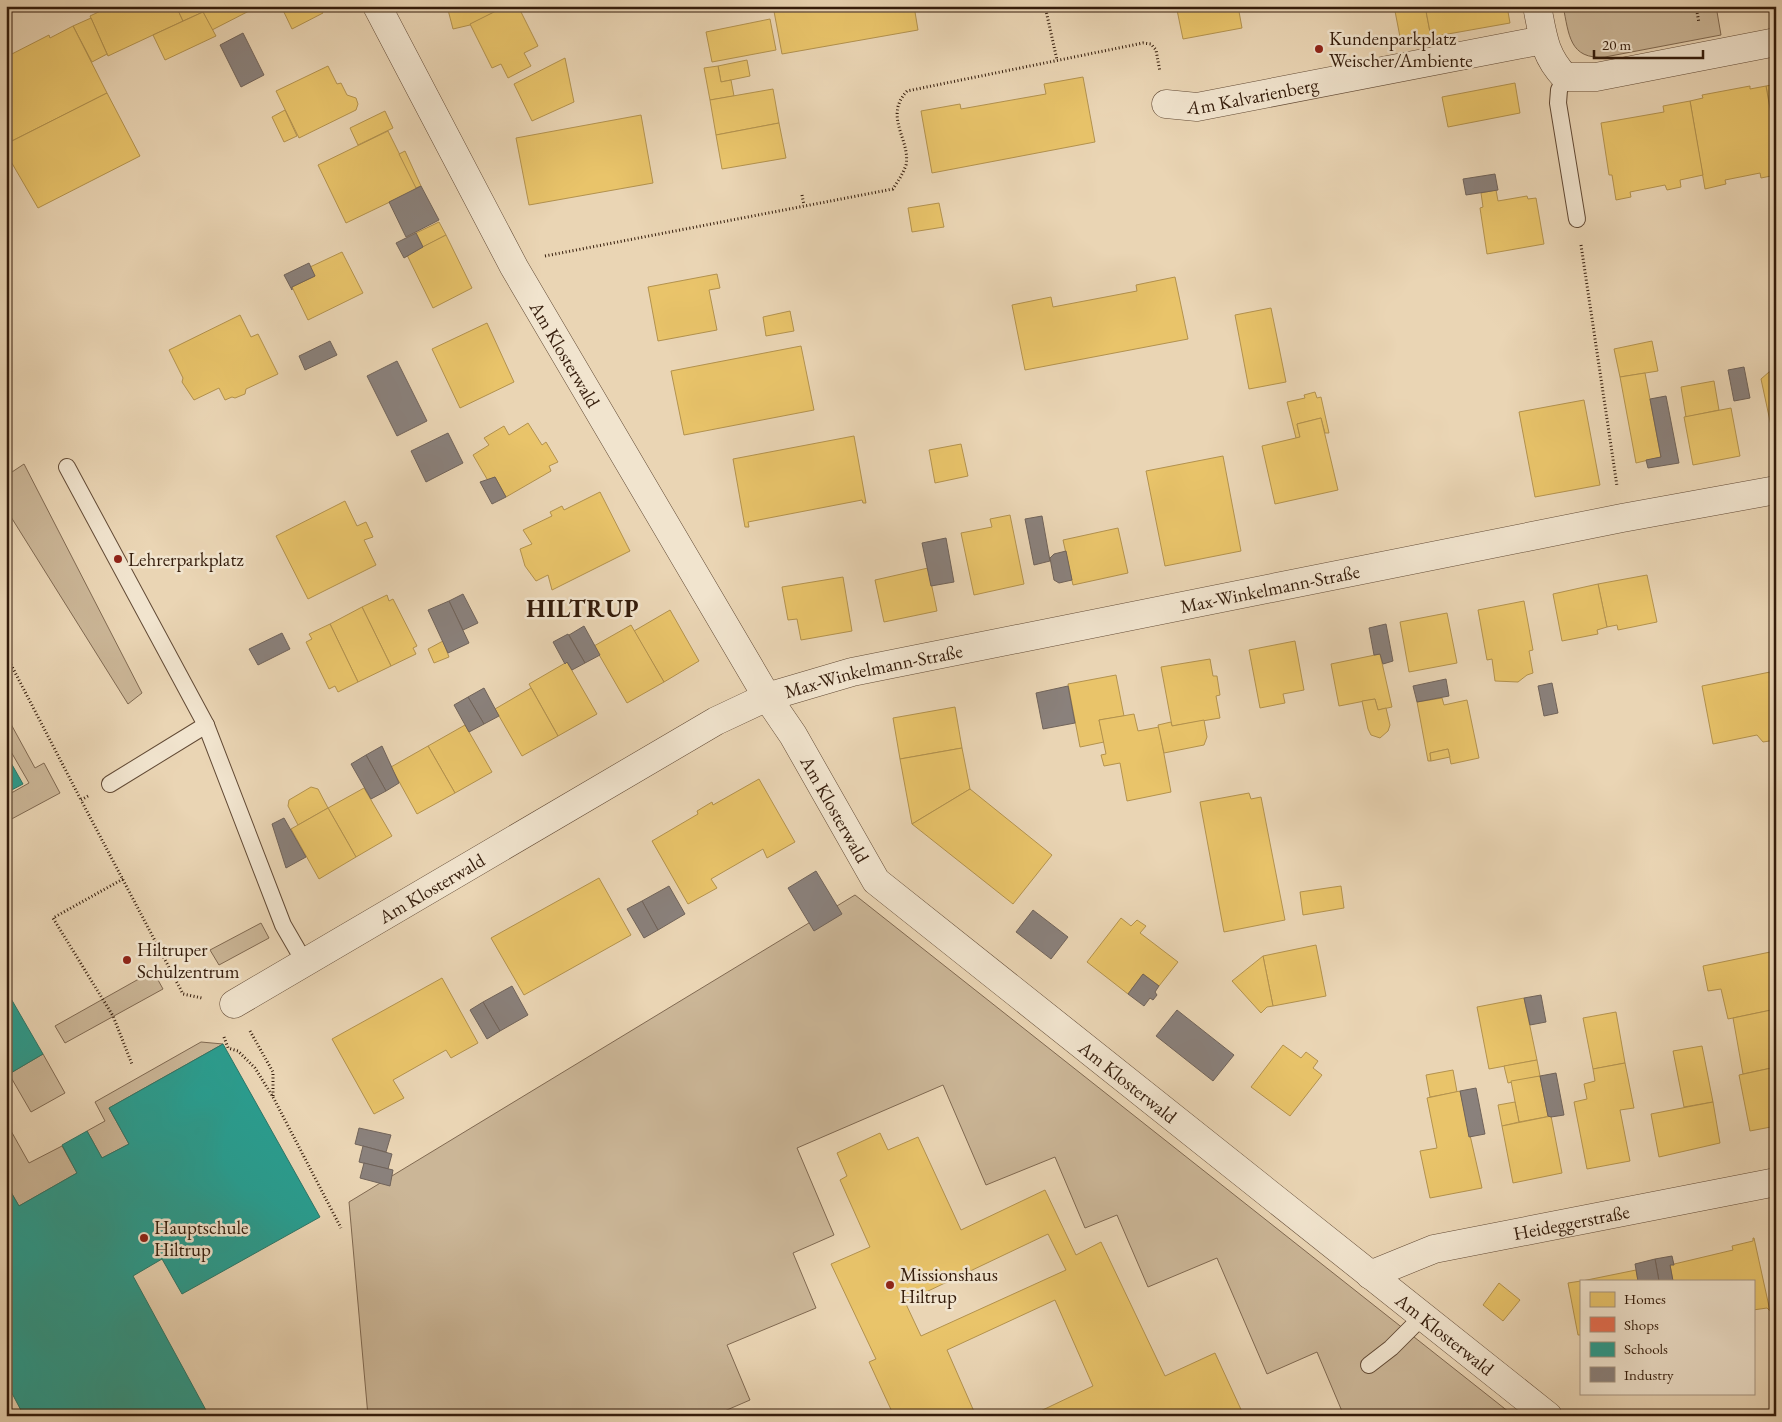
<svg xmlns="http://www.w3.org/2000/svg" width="1782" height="1422" viewBox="0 0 1782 1422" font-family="'EB Garamond',serif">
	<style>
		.green { fill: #cbb697; stroke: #806951 }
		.homes { fill: #e9c46a; stroke: #b3924e; fill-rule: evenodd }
		.shops { fill: #e76f51; stroke: #b1563c }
		.schools { fill: #2a9d8f; stroke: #2d7667 }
		.industry { fill: #8a817c; stroke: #70635a }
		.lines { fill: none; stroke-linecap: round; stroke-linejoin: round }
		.service-casing { stroke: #624a35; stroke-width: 18 }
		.minor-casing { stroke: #624a35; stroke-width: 29 }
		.path { stroke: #341c0b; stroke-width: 3; stroke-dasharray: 1 2.5; stroke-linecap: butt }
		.service { stroke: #f1e4ce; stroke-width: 16 }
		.minor { stroke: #f1e4ce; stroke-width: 28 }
		.poi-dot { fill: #8f2418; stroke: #f1e4ce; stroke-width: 2 }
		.labels { text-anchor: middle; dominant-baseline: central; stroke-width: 5; stroke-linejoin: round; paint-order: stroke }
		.poi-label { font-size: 19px; fill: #341c0b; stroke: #f1e4ce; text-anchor: start }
		.street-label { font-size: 19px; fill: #341c0b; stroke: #f1e4ce }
		.district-label { font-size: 24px; font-weight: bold; letter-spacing: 1px; fill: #341c0b; stroke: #f1e4ce }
	</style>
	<rect width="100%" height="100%" fill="#ead5b4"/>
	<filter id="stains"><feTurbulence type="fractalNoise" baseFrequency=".004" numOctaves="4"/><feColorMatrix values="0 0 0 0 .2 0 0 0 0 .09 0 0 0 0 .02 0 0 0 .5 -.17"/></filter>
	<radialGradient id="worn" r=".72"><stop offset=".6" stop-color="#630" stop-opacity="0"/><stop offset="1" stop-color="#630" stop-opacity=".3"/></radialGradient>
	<g class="green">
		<path d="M1563,6H1716L1721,35L1605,57C1569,60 1569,34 1563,6Z"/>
		<polygon points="24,464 142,693 128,704 6,509 6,476"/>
		<polygon points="6,715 35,768 44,763 60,793 6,822 6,796 29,783 6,743"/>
		<polygon points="855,895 1514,1416 1344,1416 1317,1352 1267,1374 1217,1258 1148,1287 1117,1215 1085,1228 1055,1157 986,1185 943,1085 797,1148 834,1235 793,1253 816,1308 727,1345 750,1400 713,1416 368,1416 349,1202"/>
		<polygon points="261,923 269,938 219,965 210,950"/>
		<polygon points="153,971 163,989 65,1043 55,1026"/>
		<polygon points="201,1042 223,1044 109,1108 129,1144 102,1158 87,1131 105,1121 95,1102"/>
		<polygon points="43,1054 65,1093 31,1112 9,1074"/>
		<polygon points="6,1122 29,1163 62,1146 77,1173 19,1206 6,1183"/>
	</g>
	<g class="homes">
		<polygon points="111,6 176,6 183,21 108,56 90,16"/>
		<polygon points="176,6 200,6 203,12 183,21"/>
		<polygon points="200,6 247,6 249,11 212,30"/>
		<polygon points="281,6 319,6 323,13 292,29"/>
		<polygon points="447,6 506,6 470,25 453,29"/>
		<polygon points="506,6 518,6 538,46 524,53 531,66 508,78 501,64 492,68 470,24"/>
		<polygon points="773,6 914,6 918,30 782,54"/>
		<polygon points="1176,6 1198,6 1177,10"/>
		<polygon points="1198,6 1238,6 1242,28 1183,39 1177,10"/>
		<polygon points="1394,6 1425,6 1431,37 1401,42"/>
		<polygon points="1425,6 1507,6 1510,23 1431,37"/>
		<polygon points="203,12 216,36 165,60 153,35"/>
		<polygon points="91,18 107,54 92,62 73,26"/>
		<polygon points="770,19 776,50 712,62 706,32"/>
		<polygon points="73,26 107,93 6,144 6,57 49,35 50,38"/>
		<polygon points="565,58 574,102 532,121 514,84"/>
		<polygon points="747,60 750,76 721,82 718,66"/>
		<polygon points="328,66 337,84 341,83 347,95 356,98 358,104 356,110 299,138 276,91"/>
		<polygon points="718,66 721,82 731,80 734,96 710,100 704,68"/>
		<polygon points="1083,77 1095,142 932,173 921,111 960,104 961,109 1046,94 1044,84"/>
		<polygon points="1515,83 1520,113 1448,127 1442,97"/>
		<polygon points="1776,84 1776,142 1766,86"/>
		<polygon points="1750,86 1750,89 1766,86 1776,142 1776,175 1761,178 1760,173 1725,180 1726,184 1705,189 1690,101 1703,98 1702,95"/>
		<polygon points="773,89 779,123 716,135 710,100"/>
		<polygon points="107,93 140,156 38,208 6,153 6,144"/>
		<polygon points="1690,101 1703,175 1680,180 1681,187 1667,190 1665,185 1630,192 1631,197 1616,200 1612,175 1609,175 1601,123 1664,112 1663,106"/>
		<polygon points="285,110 297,136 284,142 272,117"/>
		<polygon points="385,111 393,128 358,145 350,128"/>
		<polygon points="641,115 653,183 529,205 516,138"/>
		<polygon points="779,123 786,158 722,169 716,135"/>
		<polygon points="388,131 417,189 346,223 318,165"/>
		<polygon points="405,151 421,186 416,188 399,154"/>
		<polygon points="1496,190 1498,201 1527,196 1528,199 1536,198 1544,244 1487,254 1480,208 1483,207 1481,193"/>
		<polygon points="939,203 944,227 912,232 908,208"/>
		<polygon points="439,222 446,235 423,247 416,233"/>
		<polygon points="446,235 472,288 433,308 407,255"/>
		<polygon points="342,252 363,293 308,320 292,287 315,276 310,267"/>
		<polygon points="717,274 720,288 709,290 717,330 658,341 648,287"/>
		<polygon points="1175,277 1188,339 1025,370 1012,305 1051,297 1053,307 1137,291 1136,285"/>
		<polygon points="1271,308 1286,382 1249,389 1235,315"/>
		<polygon points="790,311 794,331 766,336 763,317"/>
		<polygon points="240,315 251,337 258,334 278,374 246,389 245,394 235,398 232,397 225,400 219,388 194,400 182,382 183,378 169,350"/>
		<polygon points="487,323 514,382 460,408 432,349"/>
		<polygon points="1652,341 1658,371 1620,377 1614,349"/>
		<polygon points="801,346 814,410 684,435 671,371"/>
		<polygon points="1776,371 1776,437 1773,435 1761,379 1769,372"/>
		<polygon points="1645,373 1661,457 1636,463 1620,377"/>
		<polygon points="1714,381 1719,410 1686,417 1681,387"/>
		<polygon points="1315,392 1317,398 1321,397 1329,433 1325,433 1321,418 1297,424 1300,437 1296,438 1287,402 1305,398 1304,395"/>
		<polygon points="1584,400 1600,485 1535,497 1519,412"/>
		<polygon points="1731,408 1740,456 1693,465 1684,417"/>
		<polygon points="1321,418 1338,490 1275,504 1262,446 1300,437 1297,424"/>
		<polygon points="528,423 542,445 546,442 558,462 549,466 551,471 506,497 495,477 488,480 487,479 473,455 489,445 484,438 504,426 509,435"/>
		<polygon points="854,436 866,503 863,503 862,500 748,522 749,527 745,527 733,459"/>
		<polygon points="961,444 968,476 935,483 929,450"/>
		<polygon points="1223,456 1241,551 1165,566 1146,471"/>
		<polygon points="600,492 630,551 552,590 548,575 536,581 525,566 520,549 532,544 523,530 552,516 550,512 562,506 564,510"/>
		<polygon points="345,501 357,526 366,522 373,537 364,540 376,565 308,599 276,536"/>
		<polygon points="1010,515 1024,584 974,595 961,533 992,527 990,519"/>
		<polygon points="1118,528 1128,573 1073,585 1063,540"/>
		<polygon points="928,568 937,611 884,622 875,580"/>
		<polygon points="1647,575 1657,622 1618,630 1617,625 1607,627 1598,584"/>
		<polygon points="843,577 852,631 801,640 797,619 788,620 782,587"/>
		<polygon points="1598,584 1607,627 1597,630 1598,634 1562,641 1553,594"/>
		<polygon points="387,595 389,601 393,599 417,646 413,648 416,654 391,666 362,607"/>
		<polygon points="1524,601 1533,650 1529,651 1533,673 1527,675 1518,682 1495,681 1492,659 1487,660 1478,610"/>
		<polygon points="362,607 391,666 358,682 330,624"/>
		<polygon points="670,610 699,661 664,682 634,631"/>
		<polygon points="1447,613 1457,663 1409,672 1400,622"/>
		<polygon points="330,624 358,682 338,692 335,686 329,689 306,642 312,639 309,634"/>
		<polygon points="631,625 664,682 627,703 594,646"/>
		<polygon points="443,641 449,657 434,663 428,649"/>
		<polygon points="1295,641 1304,690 1283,694 1285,703 1260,708 1249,650"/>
		<polygon points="1380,654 1392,707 1378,710 1375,699 1339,706 1331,664"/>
		<polygon points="1210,659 1213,676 1217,676 1220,695 1216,696 1220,718 1172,726 1161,667"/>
		<polygon points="567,662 597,714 558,736 529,684"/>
		<polygon points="1770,672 1776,701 1776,740 1763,742 1757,735 1713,744 1702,686"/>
		<polygon points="1116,675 1124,716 1099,720 1104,742 1080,747 1068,684"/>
		<polygon points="531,688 558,736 522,756 495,709"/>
		<polygon points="1442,698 1444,705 1467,700 1479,758 1451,764 1448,749 1430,753 1431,761 1428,761 1417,702"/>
		<polygon points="1375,699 1378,710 1386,708 1390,725 1388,731 1380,738 1371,735 1368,729 1362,701"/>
		<polygon points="955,707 962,748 900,759 893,718"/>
		<polygon points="1134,714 1138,731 1159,727 1171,792 1127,801 1120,763 1104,766 1101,755 1106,754 1099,720"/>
		<polygon points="1204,720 1207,737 1204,745 1164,753 1158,725 1171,722 1172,726"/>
		<polygon points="465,725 492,772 455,793 428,746"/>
		<polygon points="428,746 455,793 417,814 391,767"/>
		<polygon points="962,748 970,789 912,824 900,759"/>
		<polygon points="1448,749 1450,757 1431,761 1430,753"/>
		<polygon points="759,779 795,842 767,858 763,849 711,879 717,888 688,904 652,841 698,814 697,811 712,802 713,805"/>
		<polygon points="311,787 318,789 328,808 298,825 288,806 289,800"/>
		<polygon points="364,788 392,836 356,857 328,808"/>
		<polygon points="970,789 1052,855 1013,904 912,824"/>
		<polygon points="1249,793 1251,799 1261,797 1285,920 1224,932 1200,802"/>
		<polygon points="328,808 356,857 319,879 291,829"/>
		<polygon points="599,878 631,935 524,995 491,938"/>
		<polygon points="1341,886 1344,908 1303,915 1300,892"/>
		<polygon points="1121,918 1131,926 1137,920 1146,926 1140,933 1178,962 1159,986 1143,974 1128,994 1087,962"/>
		<polygon points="1316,945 1326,996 1273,1006 1263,956"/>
		<polygon points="1775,951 1776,1009 1728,1019 1721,989 1708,991 1703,966"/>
		<polygon points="1263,956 1273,1006 1267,1007 1261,1013 1232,981"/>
		<polygon points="442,978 478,1043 451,1058 446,1050 393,1080 404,1098 374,1114 332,1039"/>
		<polygon points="1524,998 1537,1060 1489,1069 1477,1007"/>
		<polygon points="1776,1009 1776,1067 1743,1074 1733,1018"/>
		<polygon points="1616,1012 1625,1063 1593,1069 1583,1018"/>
		<polygon points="1283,1045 1301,1058 1306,1052 1318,1061 1313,1068 1322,1075 1290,1116 1251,1087"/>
		<polygon points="1702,1046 1713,1102 1684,1107 1673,1051"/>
		<polygon points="1537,1060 1540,1076 1508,1083 1504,1066"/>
		<polygon points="1625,1063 1634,1108 1620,1110 1630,1161 1587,1169 1574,1102 1587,1099 1584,1084 1595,1081 1593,1069"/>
		<polygon points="1776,1067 1776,1126 1750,1131 1739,1075"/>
		<polygon points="1453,1070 1457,1092 1430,1097 1426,1075"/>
		<polygon points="1540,1076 1548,1116 1551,1116 1519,1122 1511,1081"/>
		<polygon points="1460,1091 1482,1188 1430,1198 1420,1151 1437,1148 1427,1098"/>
		<polygon points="1515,1102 1519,1122 1502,1126 1498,1105"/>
		<polygon points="1713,1102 1720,1143 1659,1157 1651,1114"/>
		<polygon points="1551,1116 1562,1173 1513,1183 1502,1126"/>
		<path d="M880,1133L888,1150L918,1137L961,1230L1045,1190L1076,1255L1101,1242L1165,1376L1215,1353L1244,1416H1030L1093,1386L1055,1300L947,1350L976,1416H894L869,1362L876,1359L831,1264L870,1247L840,1180L847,1176L837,1153ZM1048,1234L1066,1270L921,1336L905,1302Z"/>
		<polygon points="1753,1238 1754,1238 1770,1311 1767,1308 1753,1310 1753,1281 1673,1281 1670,1265 1733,1250 1732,1246 1753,1241"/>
		<polygon points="1636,1270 1638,1281 1582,1281"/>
		<polygon points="1581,1281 1581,1335 1578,1335 1568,1283"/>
		<polygon points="1499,1283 1520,1300 1503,1321 1483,1305"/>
	</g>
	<polygon class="shops" points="247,6 258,6 249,11"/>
	<g class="schools">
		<polygon points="6,754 23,784 6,793"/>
		<polygon points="6,990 43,1054 9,1074 6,1069"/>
		<polygon points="223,1044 320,1217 182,1294 162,1259 133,1276 207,1412 201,1416 24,1416 6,1382 6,1184 19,1206 77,1173 62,1145 87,1131 102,1158 129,1144 109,1108"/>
	</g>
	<g class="industry">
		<polygon points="243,33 264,75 241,87 220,45"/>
		<polygon points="1495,174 1498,190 1466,195 1463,179"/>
		<polygon points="421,186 439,220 406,237 389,202"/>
		<polygon points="416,233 423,247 404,258 396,243"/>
		<polygon points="309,263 315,276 292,287 292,290 284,275"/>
		<polygon points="330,341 337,355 305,370 299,356"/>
		<polygon points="397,361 427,421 397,436 367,376"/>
		<polygon points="1744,367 1750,398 1734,401 1728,370"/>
		<polygon points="1666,396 1679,463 1648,468 1646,460 1661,457 1650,399"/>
		<polygon points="448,433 463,463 426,482 411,451"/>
		<polygon points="495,477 506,497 492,504 480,482"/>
		<polygon points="1042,516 1050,561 1034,565 1025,519"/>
		<polygon points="946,538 954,582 931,586 922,543"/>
		<polygon points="1066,551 1072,580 1059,583 1054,580 1050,558 1054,554"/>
		<polygon points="463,594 478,623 463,630 449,601"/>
		<polygon points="449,601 469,643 448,653 428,610"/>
		<polygon points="1386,624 1393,661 1383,664 1380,654 1374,655 1369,628"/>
		<polygon points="584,626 600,655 585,663 569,635"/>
		<polygon points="282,633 290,649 258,665 249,649"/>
		<polygon points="568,634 585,663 572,670 567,662 565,664 553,642"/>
		<polygon points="1446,679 1449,696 1417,702 1413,686"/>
		<polygon points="1552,683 1558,713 1544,716 1538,686"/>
		<polygon points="1068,686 1075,723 1043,729 1036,693"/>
		<polygon points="484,688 499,716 484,724 468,697"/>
		<polygon points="468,697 484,724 469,732 454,705"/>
		<polygon points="382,746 399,783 386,791 366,755"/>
		<polygon points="366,755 386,791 371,799 351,764"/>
		<polygon points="284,818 306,857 286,868 272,824"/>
		<polygon points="816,871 842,914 814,931 788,888"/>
		<polygon points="669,886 685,914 658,930 642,901"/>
		<polygon points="642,901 658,930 644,938 627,909"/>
		<polygon points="1033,910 1068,937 1051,959 1016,932"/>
		<polygon points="1143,974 1159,986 1155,992 1157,995 1153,1000 1150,998 1144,1006 1128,994"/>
		<polygon points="512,986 528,1015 500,1031 483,1002"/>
		<polygon points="1541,995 1546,1022 1530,1025 1524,998"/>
		<polygon points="483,1002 500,1031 487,1039 470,1010"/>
		<polygon points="1177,1010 1234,1055 1213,1081 1156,1036"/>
		<polygon points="1556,1073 1564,1115 1551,1117 1548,1116 1540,1076"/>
		<polygon points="1476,1088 1485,1134 1469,1137 1460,1091"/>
		<polygon points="359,1128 391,1135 386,1152 355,1144"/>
		<polygon points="363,1146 392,1154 388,1169 359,1162"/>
		<polygon points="364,1163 393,1170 390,1186 360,1178"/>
		<polygon points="1672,1256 1674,1265 1670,1265 1673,1281 1659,1281 1655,1259"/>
		<polygon points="1655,1259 1659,1281 1638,1281 1635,1264"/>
	</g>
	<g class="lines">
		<defs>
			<g id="service">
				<polyline points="1565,77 1559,90 1558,103 1577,219"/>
				<polyline points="67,467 206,725 283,925 305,963"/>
				<polyline points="110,784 206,725"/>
				<polyline points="1369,1365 1391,1348 1422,1317"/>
			</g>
			<g id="minor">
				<path id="s1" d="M377,6L514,267L767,697L793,735L876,881L1548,1416"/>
				<path d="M1537,6C1543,36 1544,55 1565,77H1596L1776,42"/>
				<path id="s2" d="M1166,104L1197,107L1543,40"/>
				<path id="s3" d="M234,1004L716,721L767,697L852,672L1622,518L1776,490"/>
				<path id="s4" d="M1370,1275L1434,1249L1776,1182"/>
			</g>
		</defs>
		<use href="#service" class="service-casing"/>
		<use href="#minor" class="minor-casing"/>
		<g class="path">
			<polyline points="1045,6 1057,60"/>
			<polyline points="1696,6 1699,23"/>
			<polyline points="6,8 10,6"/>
			<polyline points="802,195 804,205"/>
			<polyline points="1581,245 1617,486"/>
			<path d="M545,256L893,189C898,181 903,174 906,165C911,140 883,117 907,91L1143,43L1151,44L1156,50L1160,72"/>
			<polyline points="6,655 81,800"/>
			<polyline points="88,796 81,800 183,994 202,998"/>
			<polyline points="123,879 53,918 113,1016 132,1064"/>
			<polyline points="250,1031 273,1072 273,1097"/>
			<polyline points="224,1037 228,1048 238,1051 255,1068 273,1097 341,1228"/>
		</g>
		<use href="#service" class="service"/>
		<use href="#minor" class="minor"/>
	</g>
	<g class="poi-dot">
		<circle cx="1319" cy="49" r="5"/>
		<circle cx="118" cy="559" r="5"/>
		<circle cx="127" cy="960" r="5"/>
		<circle cx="144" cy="1238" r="5"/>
		<circle cx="890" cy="1285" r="5"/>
	</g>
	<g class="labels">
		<g class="poi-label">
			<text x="1329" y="38">Kundenparkplatz<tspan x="1329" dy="22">Weischer/Ambiente</tspan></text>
			<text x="128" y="559">Lehrerparkplatz</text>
			<text x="137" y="949">Hiltruper<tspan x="137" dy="22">Schulzentrum</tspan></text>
			<text x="154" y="1227">Hauptschule<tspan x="154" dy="22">Hiltrup</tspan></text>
			<text x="900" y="1274">Missionshaus<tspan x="900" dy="22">Hiltrup</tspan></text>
		</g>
		<g class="street-label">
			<text stroke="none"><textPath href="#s2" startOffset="88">Am Kalvarienberg</textPath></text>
			<text stroke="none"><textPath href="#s1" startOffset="396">Am Klosterwald</textPath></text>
			<text stroke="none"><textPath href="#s3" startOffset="1130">Max-Winkelmann-Straße</textPath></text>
			<text stroke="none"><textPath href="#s3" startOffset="725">Max-Winkelmann-Straße</textPath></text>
			<text stroke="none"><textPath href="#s1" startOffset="925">Am Klosterwald</textPath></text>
			<text stroke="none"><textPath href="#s3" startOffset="229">Am Klosterwald</textPath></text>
			<text stroke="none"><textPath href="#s1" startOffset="1330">Am Klosterwald</textPath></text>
			<text stroke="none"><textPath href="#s4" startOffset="209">Heideggerstraße</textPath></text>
			<text stroke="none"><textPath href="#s1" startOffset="1735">Am Klosterwald</textPath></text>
		</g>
		<g class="district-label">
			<text x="583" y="608">HILTRUP</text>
		</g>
	</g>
	<rect width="1782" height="1422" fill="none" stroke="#ead5b4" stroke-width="25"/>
	<rect x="8" y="8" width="1767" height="1407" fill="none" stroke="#341c0b" stroke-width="2.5"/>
	<rect x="12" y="12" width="1757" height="1397" fill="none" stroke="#341c0b"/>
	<rect x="1580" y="1280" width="175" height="115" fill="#f1e4ce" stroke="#a59480"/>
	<rect x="1590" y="1292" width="25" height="15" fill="#e9c46a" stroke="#a59480"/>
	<text x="1624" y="1304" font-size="15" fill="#341c0b">Homes</text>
	<rect x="1590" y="1317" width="25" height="15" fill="#e76f51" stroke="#a59480"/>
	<text x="1624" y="1330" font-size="15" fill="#341c0b">Shops</text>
	<rect x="1590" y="1342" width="25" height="15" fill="#2a9d8f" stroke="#a59480"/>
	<text x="1624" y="1354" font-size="15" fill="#341c0b">Schools</text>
	<rect x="1590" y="1367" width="25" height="15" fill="#8a817c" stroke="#a59480"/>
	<text x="1624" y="1380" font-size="15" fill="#341c0b">Industry</text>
	<path d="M1594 50v8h109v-8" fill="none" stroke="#341c0b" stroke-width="2.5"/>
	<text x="1602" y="50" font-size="15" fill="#341c0b" stroke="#f1e4ce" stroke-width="4" paint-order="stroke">20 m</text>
	<rect width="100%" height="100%" filter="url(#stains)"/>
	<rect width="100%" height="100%" fill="url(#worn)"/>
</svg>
